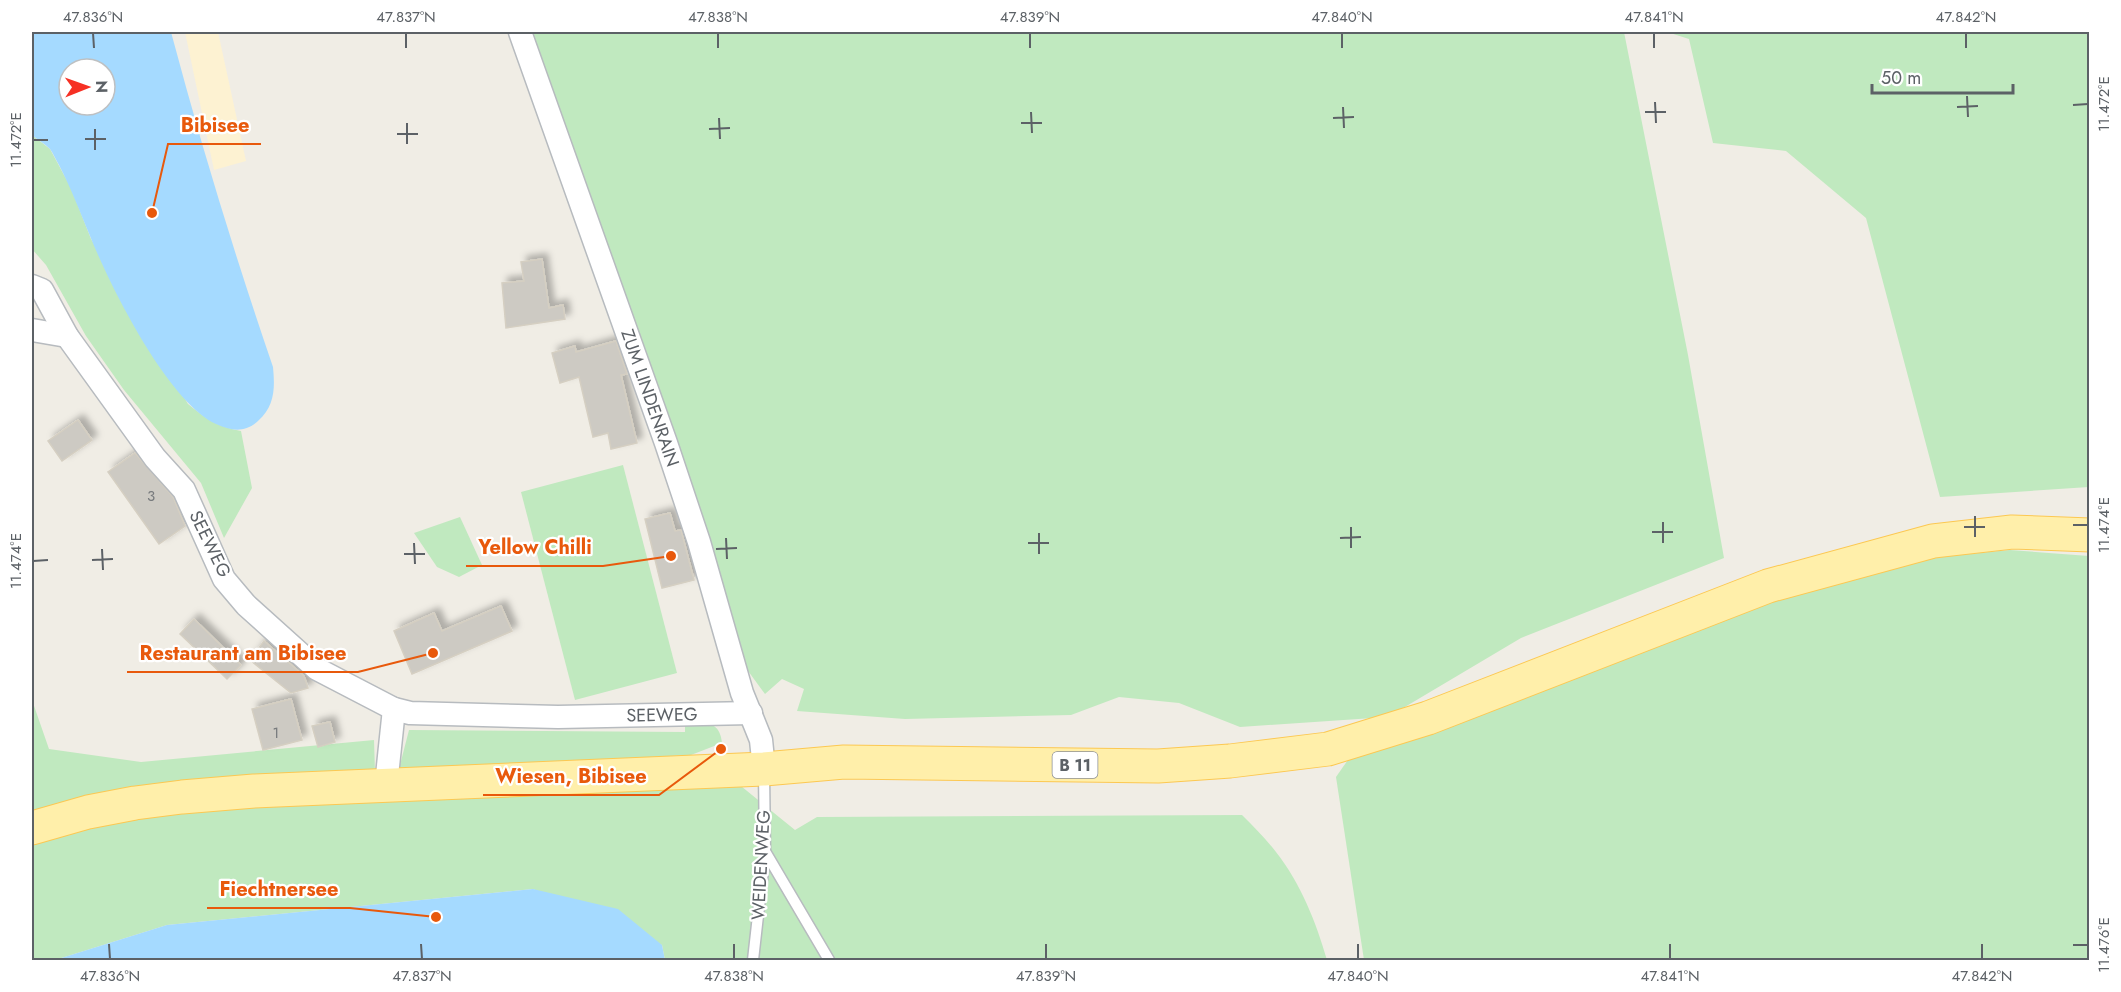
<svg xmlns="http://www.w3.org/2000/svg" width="2121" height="992" viewBox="0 0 2121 992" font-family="Jost,sans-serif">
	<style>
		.green { fill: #c0e9bf }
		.sand { fill: #fdf2d2 }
		.water { fill: #a5daff; fill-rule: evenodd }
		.building { fill: #cdcac3; stroke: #d5cfc2; stroke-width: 1.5; filter: url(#shadow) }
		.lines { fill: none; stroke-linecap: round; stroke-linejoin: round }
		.lane-casing { stroke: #b7bbbf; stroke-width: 13 }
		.street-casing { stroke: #b7bbbf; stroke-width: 25 }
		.primary-casing { stroke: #fcc852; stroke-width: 35 }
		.lane { stroke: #fff; stroke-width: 10 }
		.street { stroke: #fff; stroke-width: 22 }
		.primary { stroke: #ffefaa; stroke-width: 33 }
		.ticks { fill: none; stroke: #5c6166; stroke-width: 2 }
		.labels { text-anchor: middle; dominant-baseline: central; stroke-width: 4.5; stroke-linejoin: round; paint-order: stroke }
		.number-label { font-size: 15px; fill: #787b7d }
		.shield { fill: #fff; stroke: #8d9094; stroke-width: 1.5 }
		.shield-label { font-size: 16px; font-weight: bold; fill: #5c6166 }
		.street-label { font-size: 18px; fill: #5c6166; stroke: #fff }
		.leader { fill: none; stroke: #e8590c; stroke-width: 2 }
		.callout-dot { fill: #e8590c; stroke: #fff; stroke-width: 2 }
		.callout-label { font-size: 20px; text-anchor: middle; font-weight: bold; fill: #e8590c; stroke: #fff; stroke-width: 4.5; stroke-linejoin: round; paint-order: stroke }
		.neatline { fill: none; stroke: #5c6166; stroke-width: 2 }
		.ticks-label { font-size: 15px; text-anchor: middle; fill: #5c6166 }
	</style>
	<defs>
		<filter id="shadow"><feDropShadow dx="5.5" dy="-5.5" stdDeviation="3" flood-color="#0004"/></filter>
	</defs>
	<rect width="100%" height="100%" fill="#f0ede5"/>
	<g class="green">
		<polygon points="526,32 1624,32 1688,355 1724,558 1521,638 1388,717 1240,727 1179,703 1119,697 1071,715 905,719 797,711 804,689 782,679 765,694 743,664 711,542 674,432"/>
		<polygon points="1667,32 2089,32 2089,487 1940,497 1866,218 1786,151 1713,143 1689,39"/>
		<path d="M32,135L50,149L71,188L91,239L188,404C205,418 218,427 241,431L252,488L224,538L201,483L124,390L86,336L46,265L32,249Z"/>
		<polygon points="623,465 677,673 575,700 521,492"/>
		<polygon points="460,517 482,565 459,577 437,567 414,533"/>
		<polygon points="2010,550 2089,556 2089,960 1364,960 1336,777 1352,754 1771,597 1935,557"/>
		<path d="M32,700L49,749L141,762L374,740L375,772L400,765L409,730L685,732V723C704,722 720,720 722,743L691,755L408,769L736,782L795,830L817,817L1242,815C1254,827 1266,839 1276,852C1301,884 1316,922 1327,960H665L662,945L533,889L167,925L55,960H32Z"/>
	</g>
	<polygon class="sand" points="185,32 218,32 246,161 214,170"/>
	<g class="water">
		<path d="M32,32H171C201,145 235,256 273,367C275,388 275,406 258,421C245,433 231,431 216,424C168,402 110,286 90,236C80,212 71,188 59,165C56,160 53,153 50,149C45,144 37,139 32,135ZM69,69H105V105H69Z"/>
		<polygon points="533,889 618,909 662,945 665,960 55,960 167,925"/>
	</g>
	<g class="building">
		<polygon points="542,259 549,308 563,305 565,319 506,328 502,283 524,281 521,262"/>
		<polygon points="616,341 627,374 621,375 637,443 611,449 608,433 593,437 579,377 560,383 552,353 575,346 576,352"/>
		<polygon points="78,420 92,440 62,461 48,441"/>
		<polygon points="135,453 173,497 185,526 159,544 108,472"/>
		<polygon points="670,513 675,531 681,530 694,580 662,588 645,519"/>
		<polygon points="501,606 512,631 412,674 394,631 434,613 442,631"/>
		<polygon points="194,619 241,665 227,679 180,634"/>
		<polygon points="264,641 304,676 308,688 291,693 250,660"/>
		<polygon points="291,699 302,740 263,750 252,709"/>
		<polygon points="330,722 335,742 318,747 312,726"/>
	</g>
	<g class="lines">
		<defs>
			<g id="lane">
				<polyline points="766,853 829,960"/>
				<polyline points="753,960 765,853 764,772"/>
			</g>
			<g id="street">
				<polyline points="520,32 666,443 699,542 742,693 761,740 764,769"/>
				<polyline points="32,286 42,290 67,336 155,458 184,490 224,579 246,605 317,669 394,709 410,713 558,717 751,713"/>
				<polyline points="32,330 67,336"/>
				<polyline points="386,785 394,709"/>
			</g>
			<polyline id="primary" points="32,828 88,812 135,803 182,797 254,791 764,769 844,762 1158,766 1230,761 1328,749 1428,718 1768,586 1933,541 2012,532 2090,535"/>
		</defs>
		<use href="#lane" class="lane-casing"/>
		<use href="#street" class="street-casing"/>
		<use href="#primary" class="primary-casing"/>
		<use href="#lane" class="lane"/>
		<use href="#street" class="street"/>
		<use href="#primary" class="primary"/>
	</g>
	<path class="ticks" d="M93,33L94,48M406,33V48M718,33V48M1030,33V48M1342,33V48M1654,33V48M1966,33V48M1967,96L1968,117M1655,102L1656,123M2073,105L2088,104M1343,107L1344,128M1957,107L1978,106M1031,112L1032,133M1645,112H1666M719,118L720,139M1333,118L1354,117M407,123V144M1021,123H1042M95,129V150M709,129L730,128M397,134H418M85,139H106M33,140H48M1975,516V537M1663,522V543M2073,525H2088M1351,527V548M1964,527H1985M1652,532H1673M1039,533V554M726,538L727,559M1340,538L1361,537M414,543L415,564M1028,543H1049M102,549L103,570M716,549L737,548M404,554H425M92,560L113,559M33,561L48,560M109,944L110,959M421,944L422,959M734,944V959M1046,944V959M1358,944V959M1670,944V959M1982,944V959M2073,945H2088"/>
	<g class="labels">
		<g class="number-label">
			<text x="151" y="496">3</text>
			<text x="276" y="733">1</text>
		</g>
		<rect class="shield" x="1052.5" y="752" width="45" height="26" rx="4.5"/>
		<g class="shield-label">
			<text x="1075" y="765">B 11</text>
		</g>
		<g class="street-label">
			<text transform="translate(650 398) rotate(71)">ZUM LINDENRAIN</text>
			<text transform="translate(210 544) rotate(64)">SEEWEG</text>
			<text transform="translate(662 715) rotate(-1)">SEEWEG</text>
			<text transform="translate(761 865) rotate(-87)">WEIDENWEG</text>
		</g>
	</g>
	<path class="leader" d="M152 213L168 144H261M671 556L603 566H466M433 653L358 672H127M721 749L659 795H483M436 917L350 908H207"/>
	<g class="callout-dot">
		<circle cx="152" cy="213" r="6"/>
		<circle cx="671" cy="556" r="6"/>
		<circle cx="433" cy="653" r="6"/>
		<circle cx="721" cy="749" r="6"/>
		<circle cx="436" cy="917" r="6"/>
	</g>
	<g class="callout-label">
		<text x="215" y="132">Bibisee</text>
		<text x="535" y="554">Yellow Chilli</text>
		<text x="243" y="660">Restaurant am Bibisee</text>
		<text x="571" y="783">Wiesen, Bibisee</text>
		<text x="279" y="896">Fiechtnersee</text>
	</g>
	<rect width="2121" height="992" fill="none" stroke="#ffffff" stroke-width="66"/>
	<g transform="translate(87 87) rotate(89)"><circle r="28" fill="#ffffff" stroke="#bec0c2" stroke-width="1.5"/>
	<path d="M0-4.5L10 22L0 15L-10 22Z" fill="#f63024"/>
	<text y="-9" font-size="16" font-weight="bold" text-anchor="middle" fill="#5c6166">N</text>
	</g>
	<path d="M1872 84v9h141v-9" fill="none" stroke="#5c6166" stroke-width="3"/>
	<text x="1881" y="84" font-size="18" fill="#5c6166" stroke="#ffffff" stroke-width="4.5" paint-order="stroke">50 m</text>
	<rect x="33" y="33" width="2055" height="926" class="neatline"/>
	<g class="ticks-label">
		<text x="93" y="22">47.836°N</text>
		<text x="406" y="22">47.837°N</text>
		<text x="718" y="22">47.838°N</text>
		<text x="1030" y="22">47.839°N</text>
		<text x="1342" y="22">47.840°N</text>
		<text x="1654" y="22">47.841°N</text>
		<text x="1966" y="22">47.842°N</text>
		<text transform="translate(2104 104) rotate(-90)" y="5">11.472°E</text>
		<text transform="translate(16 140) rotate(-90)" y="5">11.472°E</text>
		<text transform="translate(2104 525) rotate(-90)" y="5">11.474°E</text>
		<text transform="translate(16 561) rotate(-90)" y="5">11.474°E</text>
		<text transform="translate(2104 945) rotate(-90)" y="5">11.476°E</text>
		<text x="110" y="981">47.836°N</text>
		<text x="422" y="981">47.837°N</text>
		<text x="734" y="981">47.838°N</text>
		<text x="1046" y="981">47.839°N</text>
		<text x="1358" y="981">47.840°N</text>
		<text x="1670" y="981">47.841°N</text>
		<text x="1982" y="981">47.842°N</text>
	</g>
</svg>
